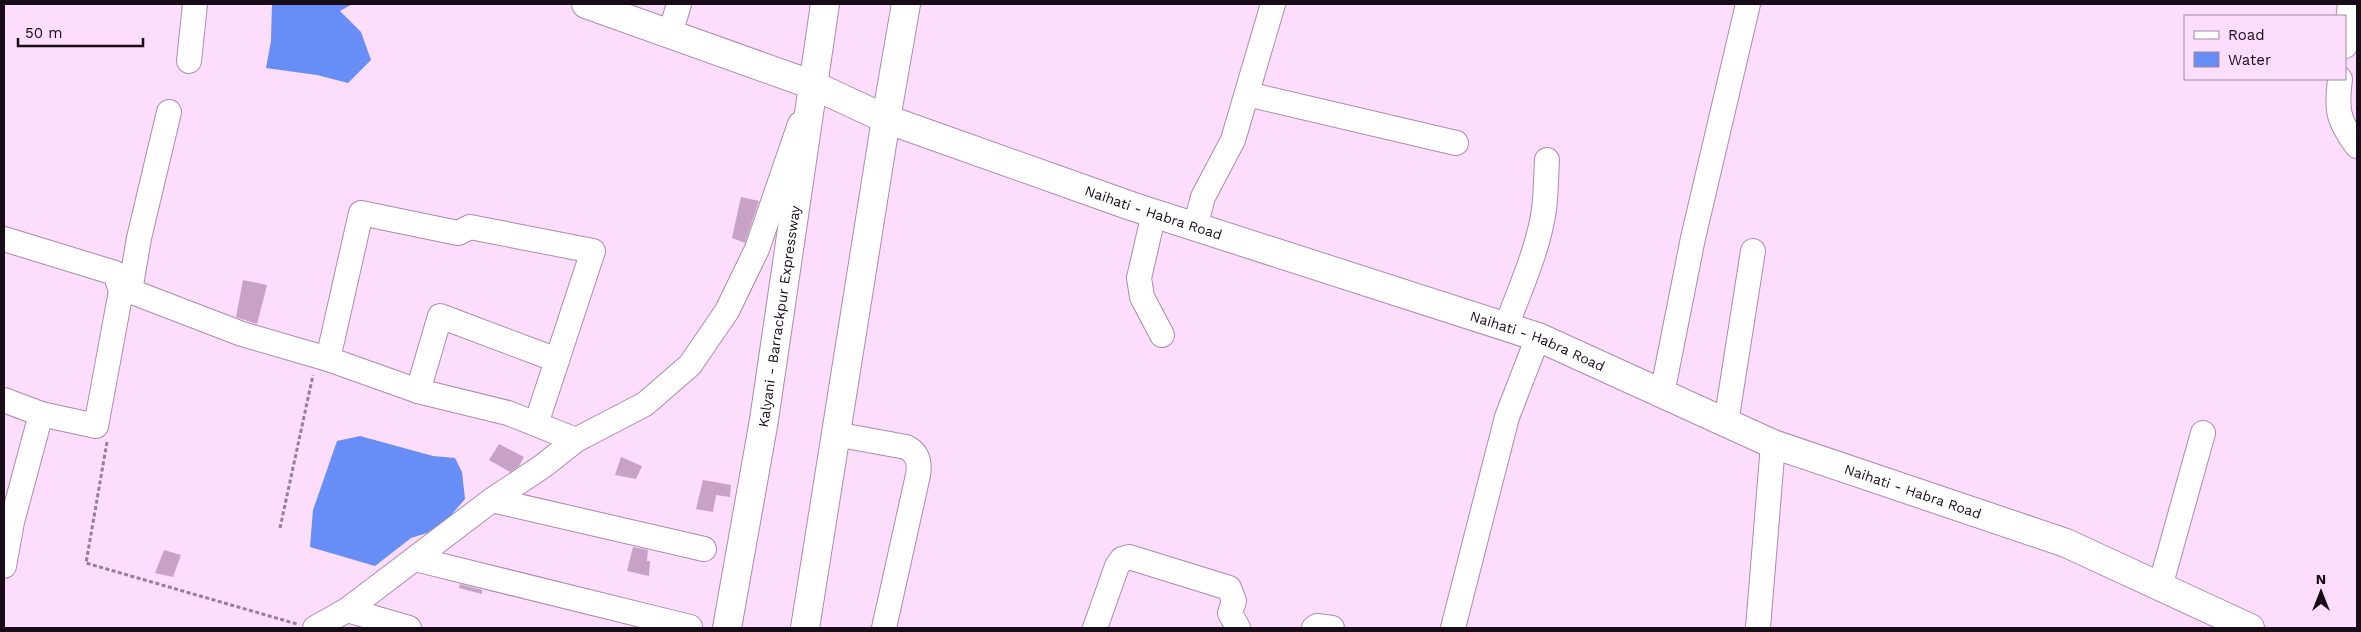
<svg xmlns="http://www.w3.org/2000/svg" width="2361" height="632" viewBox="0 0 2361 632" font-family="'Work Sans',sans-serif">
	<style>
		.water { fill: #678df6 }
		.building { fill: #c7a2c6 }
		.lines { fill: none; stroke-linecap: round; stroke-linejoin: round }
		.minor-casing { stroke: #ae8aad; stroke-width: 26 }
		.major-casing { stroke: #ae8aad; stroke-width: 30 }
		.highway-casing { stroke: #ae8aad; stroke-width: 30 }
		.path { stroke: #967f96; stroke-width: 3; stroke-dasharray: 4 2.5; stroke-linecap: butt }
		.minor { stroke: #fff; stroke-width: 24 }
		.major { stroke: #fff; stroke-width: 28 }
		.highway { stroke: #fff; stroke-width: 28 }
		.labels { text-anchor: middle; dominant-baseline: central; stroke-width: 5; stroke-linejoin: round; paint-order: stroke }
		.street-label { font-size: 14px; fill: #190c19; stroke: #fcddfb }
	</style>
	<rect width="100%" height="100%" fill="#fcddfb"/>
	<g class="water">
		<polygon points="272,4 352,4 340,11 361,32 371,60 348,83 317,75 266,68 271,41"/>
		<polygon points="360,436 433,456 455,458 462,472 465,499 445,522 427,533 411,538 375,566 310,547 313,510 337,441"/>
	</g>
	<g class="building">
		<polygon points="741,197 759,201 745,243 732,238"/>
		<polygon points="243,280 267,285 257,324 236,317"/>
		<polygon points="499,444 524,457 519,466 510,472 489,460"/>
		<polygon points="621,457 642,466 636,479 615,475"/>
		<polygon points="703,480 731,485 730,497 716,495 713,512 696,509"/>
		<polygon points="633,547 648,550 647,561 650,561 649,576 627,571"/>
		<polygon points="164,550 181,555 173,577 155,573"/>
		<polygon points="460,584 482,590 482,594 459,588"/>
	</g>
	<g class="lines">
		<defs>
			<g id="minor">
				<polyline points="670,34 679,4"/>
				<polyline points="2345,46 2350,4"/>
				<polyline points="189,61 195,4"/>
				<path d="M2340,79C2336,110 2338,121 2357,146"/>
				<polyline points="1247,94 1456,143"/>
				<polyline points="1154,213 1139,278 1142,297 1162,335"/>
				<polyline points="1195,227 1203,197 1233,140 1273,4"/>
				<polyline points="4,239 115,273 121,291"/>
				<polyline points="130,291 139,238 169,112"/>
				<path d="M1506,327C1520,289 1538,250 1544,210C1546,194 1546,177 1547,160"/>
				<polyline points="328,359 361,213 458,233 470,227 593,251 536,424"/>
				<polyline points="418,391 440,316 557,360"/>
				<polyline points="1662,394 1693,238 1748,4"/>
				<polyline points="4,400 41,414"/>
				<polyline points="1726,423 1753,251"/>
				<path d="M835,434L906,447C918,453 920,463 918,475L884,628"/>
				<polyline points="492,500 704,549"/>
				<polyline points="415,559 690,627"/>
				<polyline points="4,566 12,522 41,414 96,426 121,291 130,291 242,334 328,359 418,391 508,413 576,440"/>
				<polyline points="2160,587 2203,433"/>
				<polyline points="347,610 409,628"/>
				<polyline points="315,628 347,610 492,500 543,466 576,440 645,404 690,365 727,311 757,249 800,124"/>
				<polyline points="1095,628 1117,566 1122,559 1129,557 1229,588 1234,601 1230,613 1238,628"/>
				<polyline points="1314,628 1317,626 1332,628"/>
				<polyline points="1453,628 1507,417 1538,337"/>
				<polyline points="1758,628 1773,444"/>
			</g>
			<g id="major">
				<path id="s1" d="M586,4L813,85L886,119L1131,206L1538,337L1773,444L2066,543L2250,628"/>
			</g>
			<g id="highway">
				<path id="s2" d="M727,628L764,420L825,4"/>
				<polyline points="805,628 886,119 906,4"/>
			</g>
		</defs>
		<use href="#minor" class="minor-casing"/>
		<use href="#major" class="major-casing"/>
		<use href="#highway" class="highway-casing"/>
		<g class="path">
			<polyline points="107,442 86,563 297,624"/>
			<polyline points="280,528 313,375"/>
		</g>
		<use href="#minor" class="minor"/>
		<use href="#major" class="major"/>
		<use href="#highway" class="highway"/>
	</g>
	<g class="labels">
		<g class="street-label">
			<text stroke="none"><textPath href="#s1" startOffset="605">Naihati - Habra Road</textPath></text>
			<text stroke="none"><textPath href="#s2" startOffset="316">Kalyani - Barrackpur Expressway</textPath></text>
			<text stroke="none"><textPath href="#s1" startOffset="1010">Naihati - Habra Road</textPath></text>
			<text stroke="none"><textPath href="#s1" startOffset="1415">Naihati - Habra Road</textPath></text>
		</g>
	</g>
	<rect width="2361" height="632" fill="none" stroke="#190c19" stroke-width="10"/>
	<rect x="2184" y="15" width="162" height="65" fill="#fcddfb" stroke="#a189a1"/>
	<rect x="2194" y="31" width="25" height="8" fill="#ffffff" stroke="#a189a1"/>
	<text x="2228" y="40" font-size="15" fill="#190c19">Road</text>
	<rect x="2194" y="52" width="25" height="15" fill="#678df6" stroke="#a189a1"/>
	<text x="2228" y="65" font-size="15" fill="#190c19">Water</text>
	<g transform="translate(2321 592)" stroke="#fcddfb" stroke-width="4" paint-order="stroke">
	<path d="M0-4L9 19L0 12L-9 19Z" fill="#190c19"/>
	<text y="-8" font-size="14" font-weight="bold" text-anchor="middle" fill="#190c19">N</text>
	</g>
	<path d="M18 38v8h125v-8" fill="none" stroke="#190c19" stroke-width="2.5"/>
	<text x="25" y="38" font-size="15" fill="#190c19" stroke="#fcddfb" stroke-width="4" paint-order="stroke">50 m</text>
</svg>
